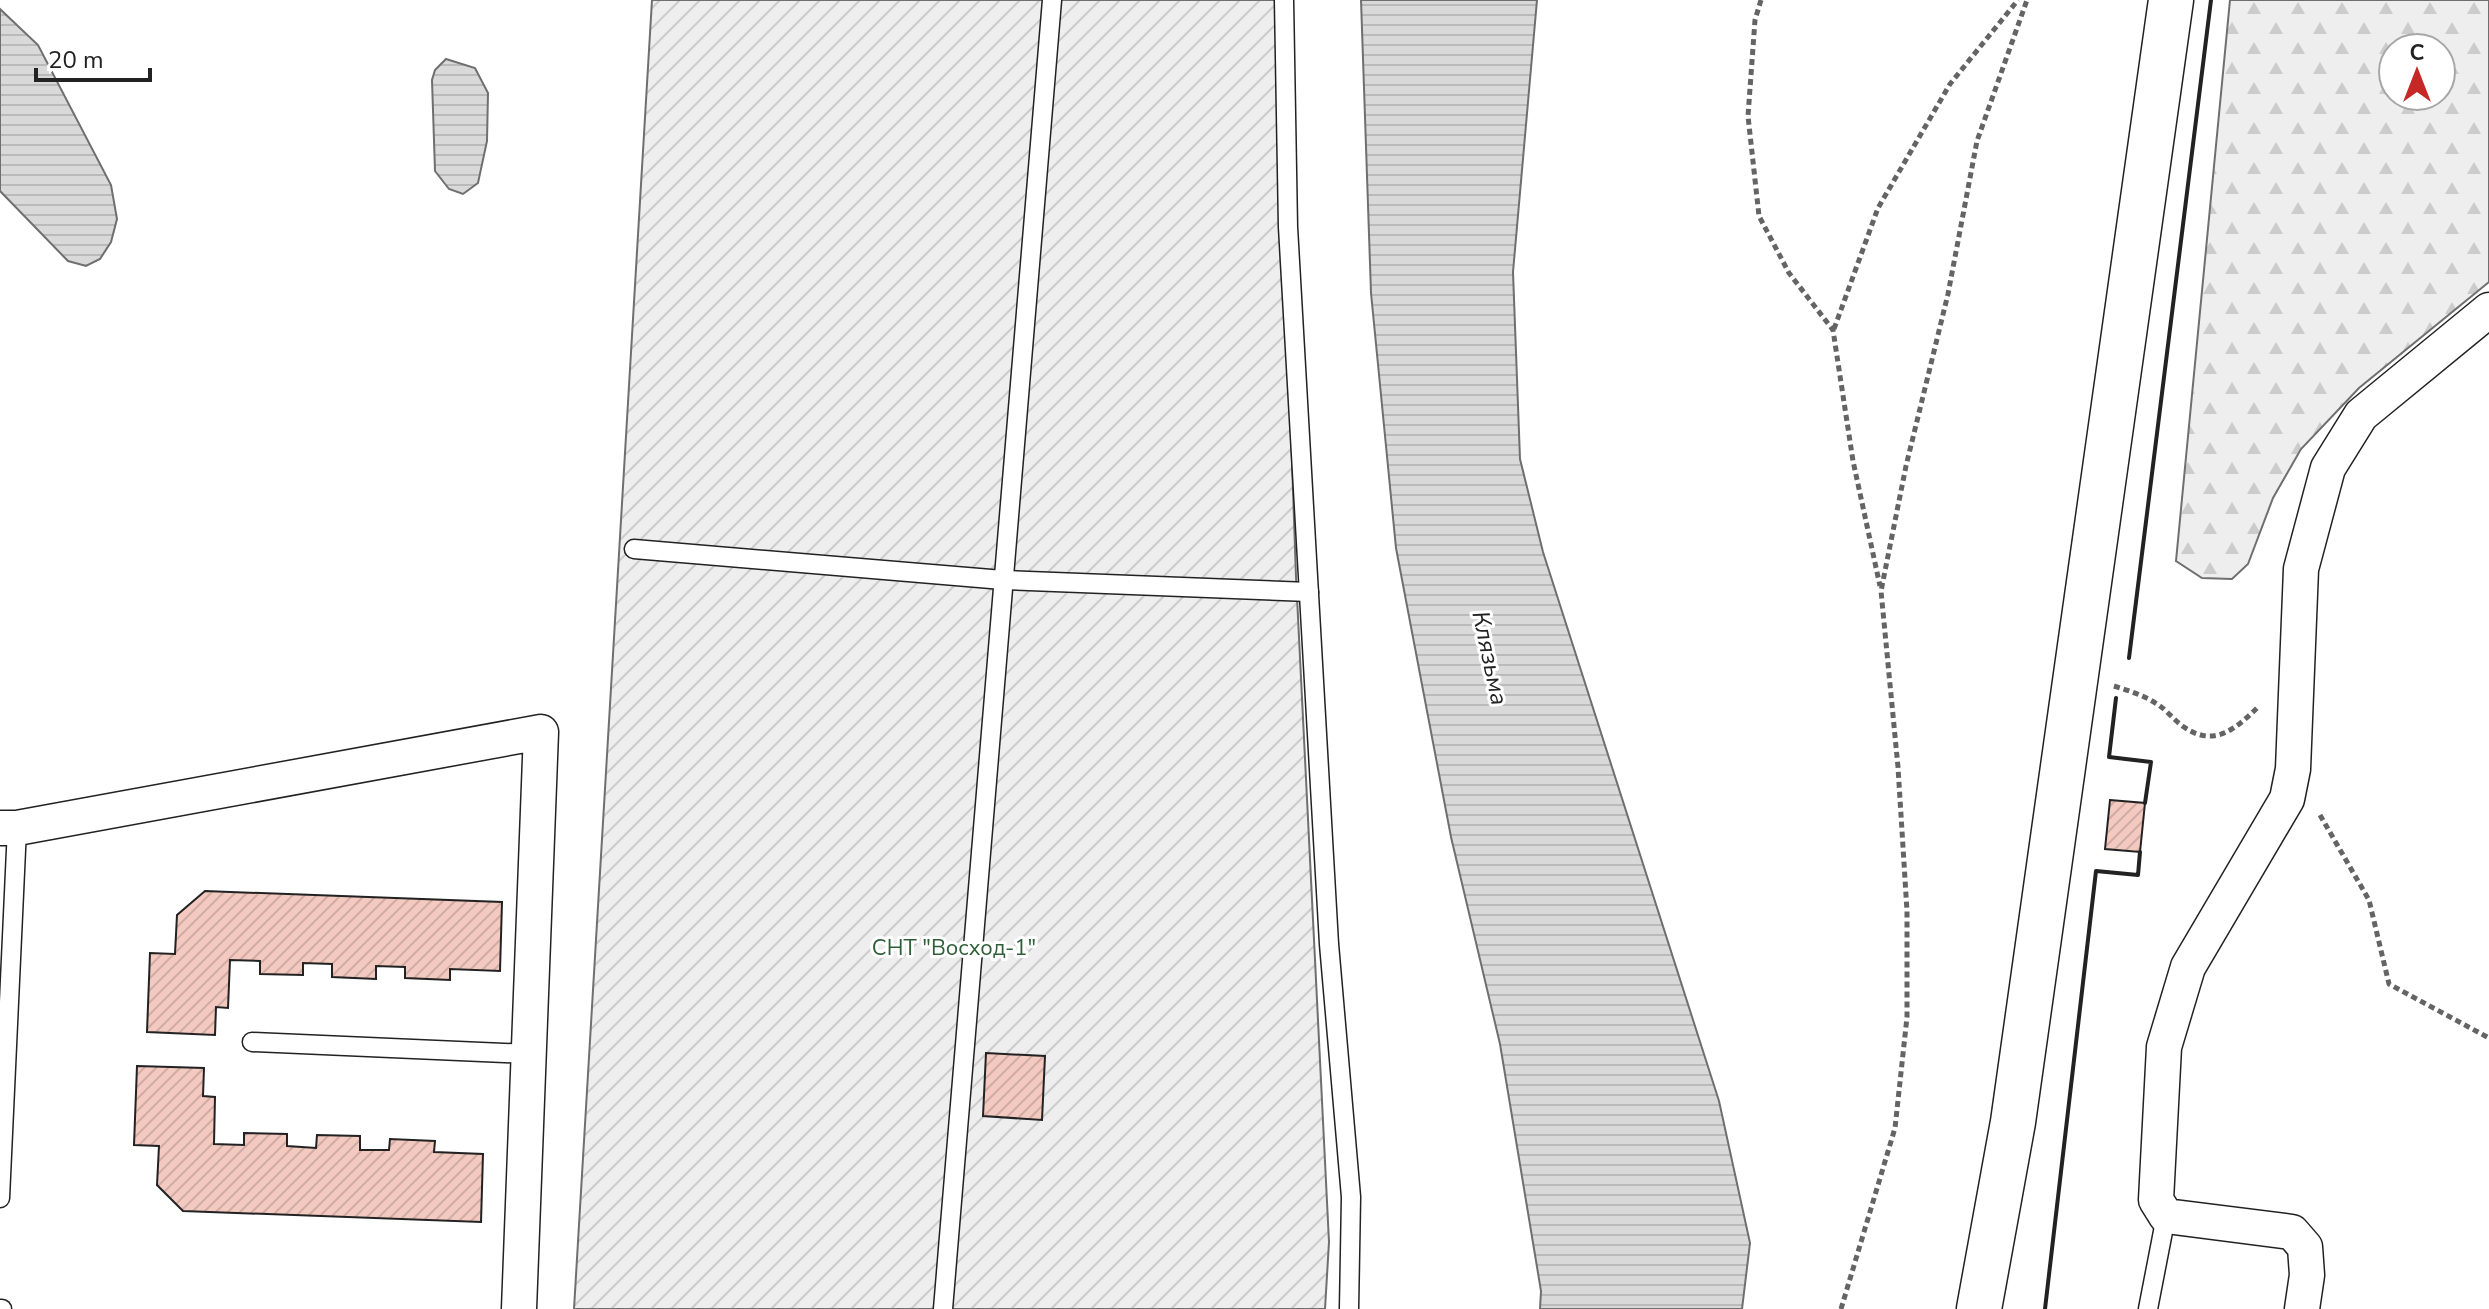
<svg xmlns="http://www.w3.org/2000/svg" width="2489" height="1309" viewBox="0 0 2489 1309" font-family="'Nunito Sans',sans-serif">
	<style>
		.forest { fill: url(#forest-firs); stroke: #6f6f6f; stroke-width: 2; fill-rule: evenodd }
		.garden { fill: url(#garden-furrows); stroke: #6f6f6f; stroke-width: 2 }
		.water { fill: url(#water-rules); stroke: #6f6f6f; stroke-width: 2 }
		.building { fill: url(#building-hatch); stroke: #222; stroke-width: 2 }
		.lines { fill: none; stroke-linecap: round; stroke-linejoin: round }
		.lane-casing { stroke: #222; stroke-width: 21 }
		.street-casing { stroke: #222; stroke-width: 37 }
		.secondary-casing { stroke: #222; stroke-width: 47 }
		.path { stroke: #646464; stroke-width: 5; stroke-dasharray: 6 4; stroke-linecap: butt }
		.lane { stroke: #fff; stroke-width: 18 }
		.street { stroke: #fff; stroke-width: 34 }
		.secondary { stroke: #fff; stroke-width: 44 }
		.wall { stroke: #222; stroke-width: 4 }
		.labels { text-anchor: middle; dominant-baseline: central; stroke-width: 6; stroke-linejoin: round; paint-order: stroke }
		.park-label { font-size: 22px; fill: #2f5e38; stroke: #fff }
		.water-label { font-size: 24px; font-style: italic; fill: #222; stroke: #fff }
	</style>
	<defs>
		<pattern id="forest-firs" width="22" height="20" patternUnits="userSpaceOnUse" patternTransform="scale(2)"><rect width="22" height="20" fill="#eee"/><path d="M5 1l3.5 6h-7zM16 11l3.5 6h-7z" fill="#ccc"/></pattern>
		<pattern id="garden-furrows" width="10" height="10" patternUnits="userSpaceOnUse" patternTransform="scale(2)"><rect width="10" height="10" fill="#eee"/><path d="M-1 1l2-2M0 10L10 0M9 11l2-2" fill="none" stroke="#ccc"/></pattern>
		<pattern id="water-rules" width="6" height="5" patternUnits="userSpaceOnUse" patternTransform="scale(2)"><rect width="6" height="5" fill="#d9d9d9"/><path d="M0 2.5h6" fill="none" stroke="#bababa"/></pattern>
		<pattern id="building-hatch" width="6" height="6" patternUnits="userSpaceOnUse" patternTransform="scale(2)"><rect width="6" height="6" fill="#f3c9c0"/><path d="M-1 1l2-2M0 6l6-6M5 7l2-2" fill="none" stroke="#d0aca5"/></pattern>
	</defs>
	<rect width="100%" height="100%" fill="#fff"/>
	<path class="forest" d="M2230,0H2489V282L2359,388L2301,449L2273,498L2248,564L2232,579L2202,578L2176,561ZM2393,48H2441V96H2393Z"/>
	<polygon class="garden" points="652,0 1276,0 1296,577 1329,1242 1325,1309 574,1309"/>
	<g class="water">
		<polygon points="1361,0 1537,0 1513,272 1520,459 1543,552 1719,1101 1750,1243 1742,1309 1540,1309 1541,1291 1500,1044 1451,837 1396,548 1371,293"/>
		<polygon points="0,9 38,45 111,185 117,219 111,242 100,259 86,266 68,261 0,191"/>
		<polygon points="446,59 475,68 488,93 487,141 478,183 463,194 449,189 435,171 432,80 435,70"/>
	</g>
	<g class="building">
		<polygon points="2110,800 2145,803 2140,852 2105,849"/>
		<polygon points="205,891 502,902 500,971 450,969 450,980 405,978 405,967 376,966 376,979 332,977 332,964 303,963 303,975 260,974 260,961 230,960 228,1008 216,1007 215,1035 147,1032 150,953 175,954 177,915"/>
		<polygon points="986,1053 1045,1056 1042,1120 983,1116"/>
		<polygon points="137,1066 204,1068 203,1096 215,1097 214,1144 244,1145 244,1133 287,1134 287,1146 316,1148 317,1135 360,1136 360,1150 389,1150 390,1139 435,1141 434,1152 483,1154 481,1222 183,1211 157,1185 159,1146 134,1145"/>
	</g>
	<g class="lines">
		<defs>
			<g id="lane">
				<polyline points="1284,0 1288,227 1329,944 1351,1197 1349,1309"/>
				<polyline points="634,549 1003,580 1309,592"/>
				<polyline points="252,1042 529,1054"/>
				<polyline points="0,1198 17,828"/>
				<polyline points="0,1309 2,1309"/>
				<polyline points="943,1309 1052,0"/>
				<polyline points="2148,1309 2166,1216"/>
			</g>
			<g id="street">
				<polyline points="0,828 17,828 541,732 519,1309"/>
				<polyline points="2302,1309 2307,1275 2305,1247 2292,1232 2166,1216 2156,1200 2164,1047 2188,967 2287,799 2293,769 2301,569 2328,468 2361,415 2489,310"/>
			</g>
			<polyline id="secondary" points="1979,1309 2013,1122 2171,0"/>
		</defs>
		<use href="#lane" class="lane-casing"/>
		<use href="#street" class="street-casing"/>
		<use href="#secondary" class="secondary-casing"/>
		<g class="path">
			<polyline points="1761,0 1755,20 1748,116 1759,216 1789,273 1833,330 1853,461 1880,586"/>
			<polyline points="1834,329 1878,208 1950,84 2018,0"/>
			<path d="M2114,686C2130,691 2146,696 2160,706C2168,712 2175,721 2184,727C2214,748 2236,729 2259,706"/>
			<polyline points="2320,815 2369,900 2389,984 2489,1038"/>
			<polyline points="1841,1309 1895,1128 1907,1017 1907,911 1898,767 1881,591 1906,466 1948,294 1977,141 2027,0"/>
		</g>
		<use href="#lane" class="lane"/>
		<use href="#street" class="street"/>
		<use href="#secondary" class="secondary"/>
		<g class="wall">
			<polyline points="2129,658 2211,0"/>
			<polyline points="2116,698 2109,757 2151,762 2145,803"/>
			<polyline points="2045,1309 2096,871 2138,875 2140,852"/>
		</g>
	</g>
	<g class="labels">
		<g class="park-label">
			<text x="954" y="948">СНТ "Восход-1"</text>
		</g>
		<g class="water-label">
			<text transform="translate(1490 658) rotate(78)">Клязьма</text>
		</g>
	</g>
	<g transform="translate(2417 72)"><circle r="38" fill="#ffffff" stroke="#a7a7a7" stroke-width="2"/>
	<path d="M0-6L14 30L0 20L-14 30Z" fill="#c62828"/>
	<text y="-12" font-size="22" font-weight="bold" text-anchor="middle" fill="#222222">С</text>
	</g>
	<path d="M36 68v12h114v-12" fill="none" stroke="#222222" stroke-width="4"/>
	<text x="48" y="68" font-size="24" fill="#222222" stroke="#ffffff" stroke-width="6" paint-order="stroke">20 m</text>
</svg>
